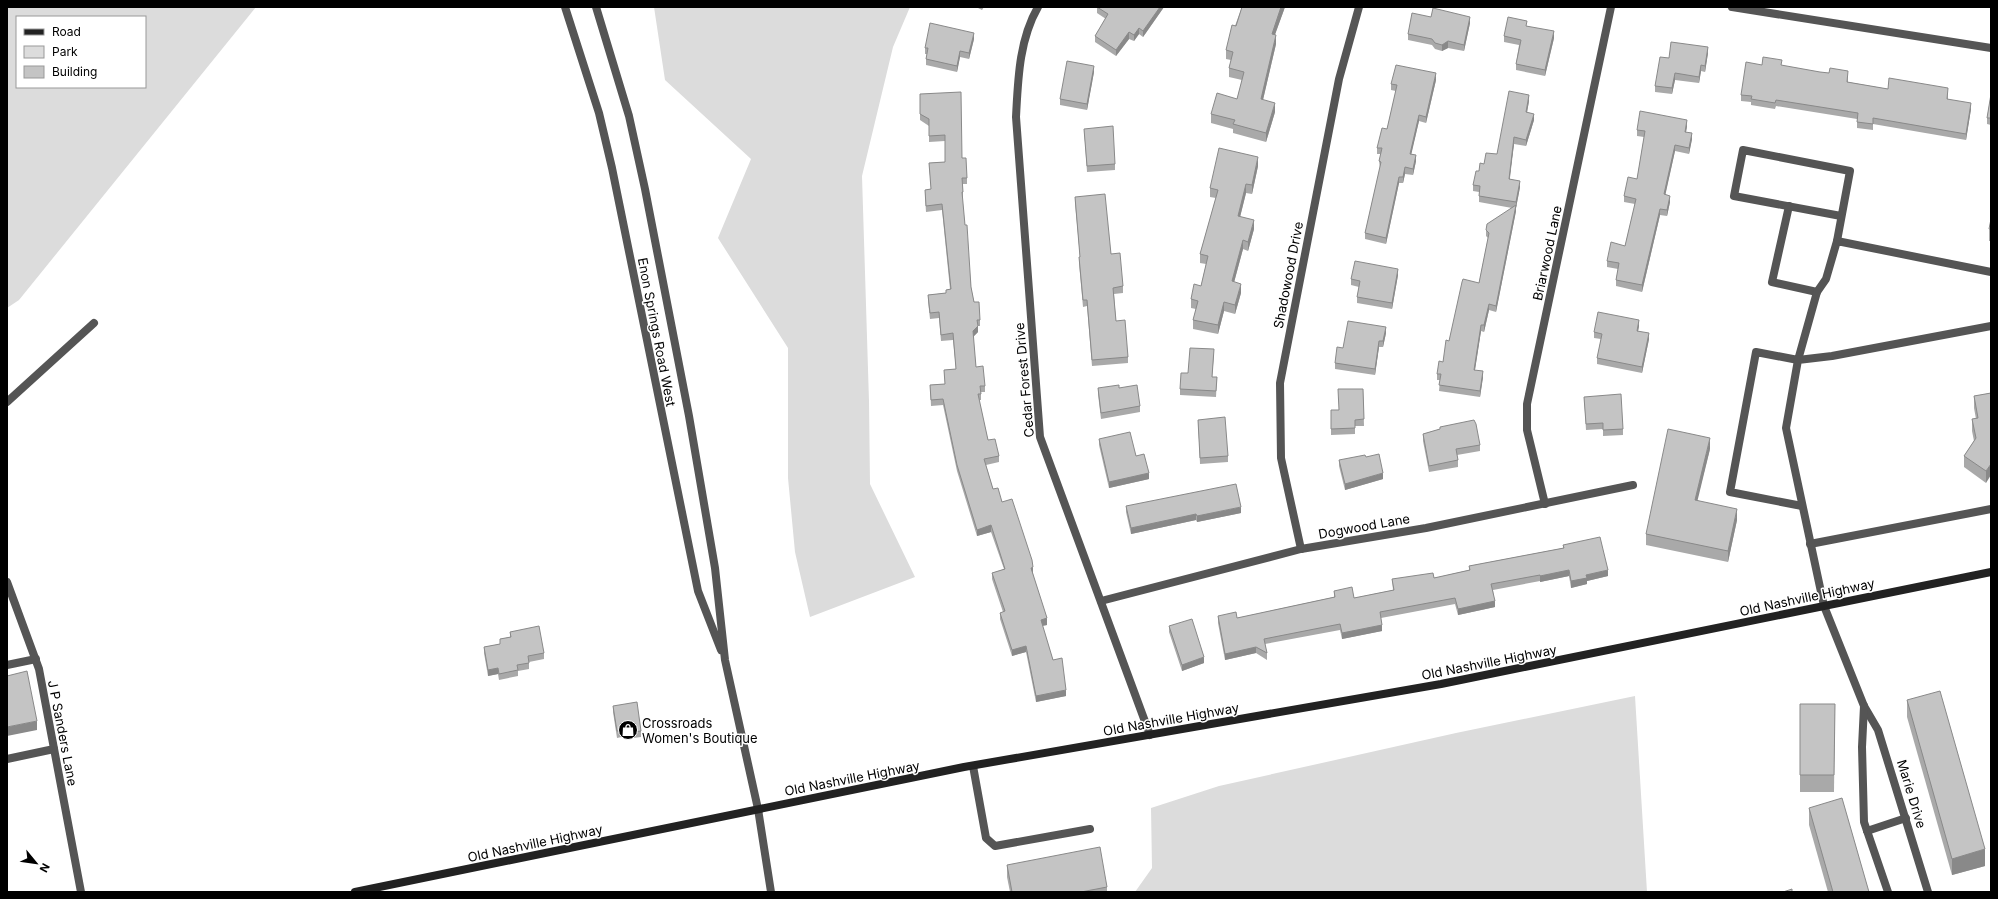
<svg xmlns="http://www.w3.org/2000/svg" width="1998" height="899" viewBox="0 0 1998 899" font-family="Inter,sans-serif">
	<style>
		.green { fill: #dcdcdc; fill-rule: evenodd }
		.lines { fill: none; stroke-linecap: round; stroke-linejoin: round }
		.service { stroke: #555; stroke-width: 8 }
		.minor { stroke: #555; stroke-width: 8 }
		.tertiary { stroke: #555; stroke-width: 8 }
		.secondary { stroke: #222; stroke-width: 8 }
		.wall { fill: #a9a9a9 }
		.shaded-wall { fill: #898989 }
		.building { fill: #c4c4c4; stroke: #898989 }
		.labels { text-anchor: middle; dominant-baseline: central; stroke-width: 3; stroke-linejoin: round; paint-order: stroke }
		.street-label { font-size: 13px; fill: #000; stroke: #fff }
		.poi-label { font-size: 13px; fill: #000; stroke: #fff; text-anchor: start }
	</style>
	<rect width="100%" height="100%" fill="#fff"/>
	<g class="green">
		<path d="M7,7H256L19,300L7,308ZM17,17H145V87H17Z"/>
		<polygon points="654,7 910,7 893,47 862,176 869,401 870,484 915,577 810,617 795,552 788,478 788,348 718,238 751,159 665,80"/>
		<polygon points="1635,696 1647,892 1135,892 1152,868 1151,808 1219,786 1456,733"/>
	</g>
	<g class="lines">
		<g class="service">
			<polyline points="1789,206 1772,282 1817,292"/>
			<polyline points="1837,241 1850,171 1743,150 1734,196 1841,216"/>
			<polyline points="7,402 94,323"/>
			<polyline points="1802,506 1730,492 1756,352 1798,360 1817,292 1826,279 1837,241 1991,272"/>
			<polyline points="1810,544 1991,509"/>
			<polyline points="1824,606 1786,428 1798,360 1832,356 1991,326"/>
			<polyline points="7,665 36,659"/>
			<polyline points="7,759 54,749"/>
			<polyline points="973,766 986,838 995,846 1090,829"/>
		</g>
		<g class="minor">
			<polyline points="565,7 599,113 612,168 698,591 721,650"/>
			<polyline points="596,7 629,116 645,189 689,416 715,568 725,660 758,809"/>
			<path d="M1038,7C1019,40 1018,80 1016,117L1040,437L1150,735"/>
			<polyline points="1732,7 1991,48"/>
			<polyline points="1545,504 1527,430 1527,404 1611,7"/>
			<polyline points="1301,549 1281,458 1280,383 1339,79 1359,7"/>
			<polyline points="7,582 39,669 81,892"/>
			<polyline points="1101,601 1301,549 1426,528 1633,485"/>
			<polyline points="1824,606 1864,706 1878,730 1928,892"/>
			<polyline points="1864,706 1862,747 1864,822 1888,892"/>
			<polyline points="1867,831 1906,818"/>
		</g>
		<polyline class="tertiary" points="758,809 771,892"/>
		<polyline class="secondary" points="355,892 964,767 1441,684 1991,572"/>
	</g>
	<g class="wall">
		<polygon points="976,7 984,7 982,10"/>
		<polygon points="1097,7 1164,7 1143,37 1139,34 1134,41 1129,39 1116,56 1095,42 1095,36 1106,19 1097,13"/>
		<polygon points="1242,7 1285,7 1275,34 1276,44 1263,100 1275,112 1266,142 1233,133 1233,129 1211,123 1211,114 1237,99 1242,80 1229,77 1229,68 1231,60 1226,59 1226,50"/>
		<polygon points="1431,17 1470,23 1464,51 1448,48 1442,51 1435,49 1432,45 1408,40 1408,34"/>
		<polygon points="1527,26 1554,38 1545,76 1516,70 1516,64 1519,45 1504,42 1504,36"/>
		<polygon points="974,39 969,59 960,57 957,72 926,65 926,59 927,54 925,54 925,48"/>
		<polygon points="1708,53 1705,72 1701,71 1699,83 1675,80 1672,94 1655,92 1655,86 1669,58"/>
		<polygon points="1762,65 1782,66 1848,77 1848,82 1888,89 1948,94 1948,99 1971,109 1966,140 1873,124 1873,130 1857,128 1857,119 1776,106 1775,109 1751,105 1751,102 1741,101 1741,95"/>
		<polygon points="1094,72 1087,110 1060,105 1060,99"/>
		<polygon points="1436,80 1426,123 1419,121 1411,154 1416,161 1413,175 1405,174 1403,183 1399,183 1386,244 1365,239 1365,233 1380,168 1379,161 1381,154 1377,154 1377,148 1387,129 1396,91 1391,90 1391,84"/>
		<polygon points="920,94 962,158 967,178 967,184 963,184 963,198 962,198 971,287 974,302 980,320 980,326 978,326 978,332 973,337 976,367 985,386 985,392 981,392 981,400 979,400 988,440 999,456 999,462 986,465 993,489 1002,502 1033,574 1047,625 1042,626 1053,660 1066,696 1036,702 1026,652 1012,656 1000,619 1000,613 1003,612 992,579 992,573 1004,569 991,532 977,536 957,471 943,405 931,406 930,385 945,384 944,370 956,369 953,340 941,341 939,318 930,319 928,301 928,295 946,293 946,290 950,289 942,210 926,212 925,196 925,190 931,189 929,163 945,162 945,141 929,142 929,126 920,120"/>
		<polygon points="1991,94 1991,125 1987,124 1987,118"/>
		<polygon points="1529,101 1527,112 1534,120 1526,146 1514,144 1509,180 1520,187 1516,208 1516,211 1496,312 1489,310 1484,332 1481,331 1475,370 1483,377 1480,397 1439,391 1440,380 1437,380 1437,374 1443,362 1449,341 1479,283 1488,238 1486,236 1486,230 1512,208 1479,202 1479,192 1473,191 1473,185 1479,171 1484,164 1497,154"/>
		<polygon points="1687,126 1686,132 1692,139 1689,154 1675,151 1665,195 1670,202 1667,216 1660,215 1642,292 1616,286 1616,280 1618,269 1607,267 1607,261 1625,246 1635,204 1624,202 1624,196 1637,179 1644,137 1637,136 1637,130"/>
		<polygon points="1084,129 1115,164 1115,170 1087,172"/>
		<polygon points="1258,166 1252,194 1246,193 1240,217 1254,229 1248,251 1243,249 1234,282 1241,293 1235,314 1224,311 1218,334 1193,329 1193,320 1196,309 1191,308 1191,299 1201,286 1206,264 1200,263 1200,254 1216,198 1210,197 1210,188"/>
		<polygon points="1075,197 1111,254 1123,286 1123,293 1114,294 1116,321 1128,357 1128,363 1092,366 1087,306 1083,307 1079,263 1079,257 1080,257 1075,203"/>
		<polygon points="1991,219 1991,241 1989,241 1989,229"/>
		<polygon points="1398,275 1392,309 1357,303 1357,297 1359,287 1351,285 1351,279"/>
		<polygon points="1639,326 1638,331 1649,339 1642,373 1597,364 1597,358 1601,339 1594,338 1594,332"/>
		<polygon points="1386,333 1383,347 1379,347 1375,375 1335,369 1335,363 1343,348"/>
		<polygon points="1214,355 1212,377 1217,377 1216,397 1180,395 1180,389 1188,373"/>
		<polygon points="1098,388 1119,388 1140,406 1140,412 1101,419 1098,394"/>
		<polygon points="1363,389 1364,426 1355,426 1355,434 1331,435 1331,410 1339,410"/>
		<polygon points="1991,393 1986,483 1964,467 1964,456 1974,441 1972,431 1972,419 1976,419 1974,408 1974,396"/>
		<polygon points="1584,397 1623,429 1623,435 1603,436 1603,429 1586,430"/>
		<polygon points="1198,420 1228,456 1228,462 1200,464"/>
		<polygon points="1440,427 1480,445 1480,451 1457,455 1458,460 1458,467 1429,472 1423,441 1423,434 1440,429"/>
		<polygon points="1099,439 1136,456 1149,479 1109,488 1099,445"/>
		<polygon points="1710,449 1697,500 1737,520 1728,562 1646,545 1646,534"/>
		<polygon points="1339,460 1383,479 1345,490 1339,466"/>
		<polygon points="1126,506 1241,513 1197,522 1196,520 1131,534 1126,512"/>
		<polygon points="1563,545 1608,576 1587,581 1587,584 1571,588 1569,576 1540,582 1540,581 1493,590 1495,607 1458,615 1455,604 1381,618 1382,631 1342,639 1340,630 1265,644 1267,653 1267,660 1256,653 1225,660 1218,623 1218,616 1237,618 1334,597 1334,591 1354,598 1393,590 1392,579 1434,578 1469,570 1469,566 1563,548"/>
		<polygon points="1169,626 1204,663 1182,671 1169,632"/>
		<polygon points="510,632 544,653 544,659 529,662 529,669 518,671 518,676 499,680 498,674 488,676 484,653 484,647 500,644 500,639 510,637"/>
		<polygon points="1907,700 1985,866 1952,875 1907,717"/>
		<polygon points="1800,704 1835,704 1834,792 1800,792"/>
		<polygon points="613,706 641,731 641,737 626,739 626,736 617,738 613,712"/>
		<polygon points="1809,808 1869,892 1828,892 1809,825"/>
		<polygon points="1007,865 1107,887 1107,892 1010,892 1007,877"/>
	</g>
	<g class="shaded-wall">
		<polygon points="1160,7 1164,7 1143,37 1143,31"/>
		<polygon points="1281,7 1285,7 1272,43 1272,34"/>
		<polygon points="1470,17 1470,23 1464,51 1464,45"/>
		<polygon points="1139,28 1139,34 1134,41 1134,35"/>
		<polygon points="1554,31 1554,38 1545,76 1545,70"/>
		<polygon points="1129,32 1129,39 1116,56 1116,50"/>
		<polygon points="974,33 974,39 969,59 969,53"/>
		<polygon points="1276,35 1276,44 1261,108 1261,99"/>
		<polygon points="1448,41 1448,48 1442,51 1442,45"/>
		<polygon points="1708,47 1708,53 1705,72 1705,66"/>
		<polygon points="960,51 960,57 957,72 957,66"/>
		<polygon points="1701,65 1701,71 1699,83 1699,77"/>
		<polygon points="1094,66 1094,72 1087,110 1087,104"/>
		<polygon points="1436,73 1436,80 1426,123 1426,117"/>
		<polygon points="1675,73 1675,80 1672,94 1672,88"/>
		<polygon points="1529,95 1529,101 1526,118 1526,112"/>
		<polygon points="1275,103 1275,112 1266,142 1266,133"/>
		<polygon points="1971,103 1971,109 1966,140 1966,134"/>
		<polygon points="1534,114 1534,120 1526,146 1526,140"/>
		<polygon points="1419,115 1419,121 1410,160 1410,154"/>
		<polygon points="1687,120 1687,126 1685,138 1685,132"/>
		<polygon points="1692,133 1692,139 1689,154 1689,148"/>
		<polygon points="1514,137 1514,144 1509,186 1509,179"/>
		<polygon points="1675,145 1675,151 1664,201 1664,194"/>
		<polygon points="1416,155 1416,161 1413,175 1413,169"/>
		<polygon points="1258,157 1258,166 1252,194 1252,185"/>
		<polygon points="1405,167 1405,174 1403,183 1403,177"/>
		<polygon points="1399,177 1399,183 1386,244 1386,238"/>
		<polygon points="1520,181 1520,187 1516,208 1516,202"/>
		<polygon points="1246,184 1246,193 1238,225 1238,216"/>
		<polygon points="1670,196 1670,202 1667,216 1667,210"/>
		<polygon points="1516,205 1516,211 1496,312 1496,306"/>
		<polygon points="1660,209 1660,215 1642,292 1642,285"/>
		<polygon points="1254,220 1254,229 1248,251 1248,242"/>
		<polygon points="1243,240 1243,249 1232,290 1232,281"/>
		<polygon points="1398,269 1398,275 1392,309 1392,303"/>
		<polygon points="1241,284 1241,293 1235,314 1235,305"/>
		<polygon points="1224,302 1224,311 1218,334 1218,325"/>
		<polygon points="1489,304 1489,310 1484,332 1484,325"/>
		<polygon points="1639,320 1639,326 1637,337 1637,331"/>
		<polygon points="1481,325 1481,331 1474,376 1474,370"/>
		<polygon points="978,326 978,332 973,337 973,331"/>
		<polygon points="1386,327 1386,333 1383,347 1383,341"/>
		<polygon points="1649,333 1649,339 1642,373 1642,367"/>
		<polygon points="1379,341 1379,347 1375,375 1375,369"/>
		<polygon points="1483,371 1483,377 1480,397 1480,391"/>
		<polygon points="1710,438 1710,449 1695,511 1695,500"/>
		<polygon points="1991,464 1991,475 1986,483 1986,471"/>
		<polygon points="1149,473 1149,479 1109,488 1109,482"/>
		<polygon points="1383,473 1383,479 1345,490 1345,484"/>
		<polygon points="1241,507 1241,513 1197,522 1197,516"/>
		<polygon points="1737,509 1737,520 1728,562 1728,551"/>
		<polygon points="1196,514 1196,520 1131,534 1131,528"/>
		<polygon points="991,525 991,532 977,536 977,530"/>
		<polygon points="1033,567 1033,574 1031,574 1031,568"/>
		<polygon points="1569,570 1569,576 1540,582 1540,576"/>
		<polygon points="1608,570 1608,576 1587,581 1587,584 1571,588 1571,581 1586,575"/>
		<polygon points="1495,601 1495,607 1458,615 1458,609"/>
		<polygon points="1047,618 1047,625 1041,626 1041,620"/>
		<polygon points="1382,625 1382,631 1342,639 1342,633"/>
		<polygon points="1026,646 1026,652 1012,656 1012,650"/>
		<polygon points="1256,647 1256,653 1225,660 1225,654"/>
		<polygon points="1204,657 1204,663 1182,671 1182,665"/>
		<polygon points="498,668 498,674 488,676 488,670"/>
		<polygon points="1066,690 1066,696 1036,702 1036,696"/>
		<polygon points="37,721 37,730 7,736 7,727"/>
		<polygon points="1985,849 1985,866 1952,875 1952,859"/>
	</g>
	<g class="building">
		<polygon points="1097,7 1160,7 1143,31 1139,28 1134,35 1129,32 1116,50 1095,36 1108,14"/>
		<polygon points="1242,7 1281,7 1272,34 1276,35 1261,99 1275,103 1266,133 1233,124 1235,120 1211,114 1217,93 1237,99 1244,72 1229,68 1233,52 1226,50 1232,25 1236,26"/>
		<polygon points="1433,8 1470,17 1464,45 1448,41 1442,45 1435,43 1432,39 1408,34 1412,13 1431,17"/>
		<polygon points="1508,17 1527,21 1526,26 1554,31 1545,70 1516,64 1521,40 1504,36"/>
		<polygon points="930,23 974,33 969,53 960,51 957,66 926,59 928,48 925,48"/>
		<polygon points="1671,42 1708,47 1705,66 1701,65 1699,77 1675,73 1672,88 1655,86 1660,57 1669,58"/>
		<polygon points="1763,57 1782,60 1781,65 1820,72 1829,73 1830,68 1848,71 1847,82 1888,89 1889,78 1948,88 1947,99 1971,103 1966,134 1873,118 1873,124 1857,122 1858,113 1776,100 1775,103 1751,99 1752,96 1741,95 1746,62 1762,65"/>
		<polygon points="1067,61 1094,66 1087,104 1060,99"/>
		<polygon points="1396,65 1436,73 1426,117 1419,115 1410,154 1416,155 1413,169 1405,167 1403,177 1399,177 1386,238 1365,233 1381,162 1379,161 1382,148 1377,148 1382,128 1387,129 1397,85 1391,84"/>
		<polygon points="1509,91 1529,95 1526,112 1534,114 1526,140 1514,137 1509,179 1520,181 1516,202 1479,196 1480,186 1473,185 1476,171 1479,171 1480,163 1484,164 1486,153 1497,154"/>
		<polygon points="961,92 962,158 966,158 967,178 962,178 963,192 962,192 965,225 967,225 971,287 974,302 979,302 980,320 977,320 978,326 973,331 976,367 983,366 985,386 980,386 981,394 978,394 988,440 995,439 999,456 984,459 993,489 998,488 1002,502 1012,499 1032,560 1033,567 1031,568 1047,618 1041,620 1053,660 1062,658 1066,690 1036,696 1026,646 1012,650 1000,613 1005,611 992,573 1005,569 991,525 977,530 957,465 943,399 931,400 930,385 945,384 944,370 956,369 953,333 941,335 939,312 930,313 928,295 946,293 946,290 951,289 942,204 926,206 925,190 931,189 929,163 945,162 945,135 929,136 929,119 920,114 920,94"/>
		<polygon points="1991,94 1991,118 1987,118"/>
		<polygon points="1640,111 1687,120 1685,132 1692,133 1689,148 1675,145 1664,194 1670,196 1667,210 1660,209 1642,285 1616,280 1619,263 1607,261 1611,242 1625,246 1636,199 1624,196 1628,177 1637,179 1645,131 1637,130"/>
		<polygon points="1113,126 1115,164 1087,166 1084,129"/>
		<polygon points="1219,148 1258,157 1252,185 1246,184 1238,216 1254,220 1248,242 1243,240 1232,281 1241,284 1235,305 1224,302 1218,325 1193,320 1198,301 1191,299 1194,284 1201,286 1208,256 1200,254 1218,190 1210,188"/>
		<polygon points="1105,194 1111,254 1120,253 1123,286 1113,288 1116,321 1125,320 1128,357 1092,360 1087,300 1083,300 1079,257 1080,257 1075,197"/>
		<polygon points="1516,205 1496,306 1489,304 1484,325 1481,325 1474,370 1483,371 1480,391 1439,385 1441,374 1437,374 1439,361 1443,362 1446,340 1449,341 1462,282 1463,279 1479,283 1489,233 1486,230 1487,224"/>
		<polygon points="1991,219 1991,229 1989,229"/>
		<polygon points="1355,261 1398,269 1392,303 1357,297 1360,281 1351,279"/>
		<polygon points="1598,312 1639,320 1637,331 1649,333 1642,367 1597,358 1602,334 1594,332"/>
		<polygon points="1348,321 1386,327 1383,341 1379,341 1375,369 1335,363 1337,347 1343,348"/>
		<polygon points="1190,348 1214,349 1212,377 1217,377 1216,391 1180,389 1181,373 1188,373"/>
		<polygon points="1119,385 1119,388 1137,385 1140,406 1101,413 1098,388"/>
		<polygon points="1338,389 1363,389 1364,419 1355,420 1355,428 1331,429 1331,410 1339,410"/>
		<polygon points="1991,393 1991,464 1986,471 1964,456 1976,438 1972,419 1978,418 1974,396"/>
		<polygon points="1621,394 1623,429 1603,430 1603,423 1586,424 1584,397"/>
		<polygon points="1225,417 1228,456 1200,458 1198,420"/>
		<polygon points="1474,420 1476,424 1480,445 1456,449 1458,460 1429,466 1423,434 1440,429 1440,427"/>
		<polygon points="1668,429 1710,438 1695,500 1737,509 1728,551 1646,534"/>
		<polygon points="1130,432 1136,456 1144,454 1149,473 1109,482 1099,439"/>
		<polygon points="1379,454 1383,473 1345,484 1339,460 1365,455 1366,457"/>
		<polygon points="1236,484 1241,507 1197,516 1196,514 1131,528 1126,506"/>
		<polygon points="1600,537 1608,570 1586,575 1587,578 1571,581 1569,570 1540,576 1540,575 1491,584 1495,601 1458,609 1455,598 1380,612 1382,625 1342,633 1340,624 1264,639 1267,653 1256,647 1225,654 1218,616 1236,612 1237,618 1335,597 1334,591 1352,587 1354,598 1394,590 1392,579 1433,573 1434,578 1470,570 1469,566 1564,548 1563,545"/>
		<polygon points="1192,619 1204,657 1182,665 1169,626"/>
		<polygon points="539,626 544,653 528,656 529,663 517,665 518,670 499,674 498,668 488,670 484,647 500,644 500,639 511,637 510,632"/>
		<polygon points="27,671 37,721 7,727 7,676"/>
		<polygon points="1940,691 1985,849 1952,859 1907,700"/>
		<polygon points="637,702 641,731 626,733 626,730 617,731 613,706"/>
		<polygon points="1800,704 1835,704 1834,775 1800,775"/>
		<polygon points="1842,798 1869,892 1833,892 1809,808"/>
		<polygon points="1100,847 1107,887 1081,892 1012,892 1007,865"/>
		<polygon points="1792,889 1792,892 1783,892"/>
	</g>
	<defs>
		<symbol id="shop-disc" viewBox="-11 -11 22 22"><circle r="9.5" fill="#000" stroke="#fff"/><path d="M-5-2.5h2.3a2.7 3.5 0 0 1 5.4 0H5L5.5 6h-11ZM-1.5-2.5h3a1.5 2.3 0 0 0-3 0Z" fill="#fff"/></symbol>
	</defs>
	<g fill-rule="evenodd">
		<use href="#shop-disc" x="617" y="719" width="22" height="22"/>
	</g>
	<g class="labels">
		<g class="street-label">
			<text transform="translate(1547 253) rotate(-78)">Briarwood Lane</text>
			<text transform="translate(1288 275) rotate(-79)">Shadowood Drive</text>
			<text transform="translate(657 332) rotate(79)">Enon Springs Road West</text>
			<text transform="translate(1024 380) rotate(-95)">Cedar Forest Drive</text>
			<text transform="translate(1364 526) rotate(-10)">Dogwood Lane</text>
			<text transform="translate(1807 597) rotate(-12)">Old Nashville Highway</text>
			<text transform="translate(1489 662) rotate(-11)">Old Nashville Highway</text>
			<text transform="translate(1171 719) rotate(-10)">Old Nashville Highway</text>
			<text transform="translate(63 733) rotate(79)">J P Sanders Lane</text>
			<text transform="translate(852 778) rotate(-11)">Old Nashville Highway</text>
			<text transform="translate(1912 794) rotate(73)">Marie Drive</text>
			<text transform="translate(535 843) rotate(-12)">Old Nashville Highway</text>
		</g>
		<g class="poi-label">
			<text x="642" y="723">Crossroads<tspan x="642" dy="15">Women's Boutique</tspan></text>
		</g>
	</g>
	<rect width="1998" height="899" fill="none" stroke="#000000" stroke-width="16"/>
	<rect x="16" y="16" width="130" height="72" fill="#ffffff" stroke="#999999"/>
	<rect x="24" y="29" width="20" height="6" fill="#222222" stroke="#999999"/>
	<text x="52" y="36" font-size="12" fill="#000000">Road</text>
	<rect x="24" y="46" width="20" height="12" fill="#dcdcdc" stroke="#999999"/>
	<text x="52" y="56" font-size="12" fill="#000000">Park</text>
	<rect x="24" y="66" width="20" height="12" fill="#c4c4c4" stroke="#999999"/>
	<text x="52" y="76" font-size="12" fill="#000000">Building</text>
	<g transform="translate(36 863) rotate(119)" stroke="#ffffff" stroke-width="3" paint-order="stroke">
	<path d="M0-3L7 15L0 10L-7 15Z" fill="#000000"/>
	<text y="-6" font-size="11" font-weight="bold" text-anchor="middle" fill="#000000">N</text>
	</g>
</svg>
